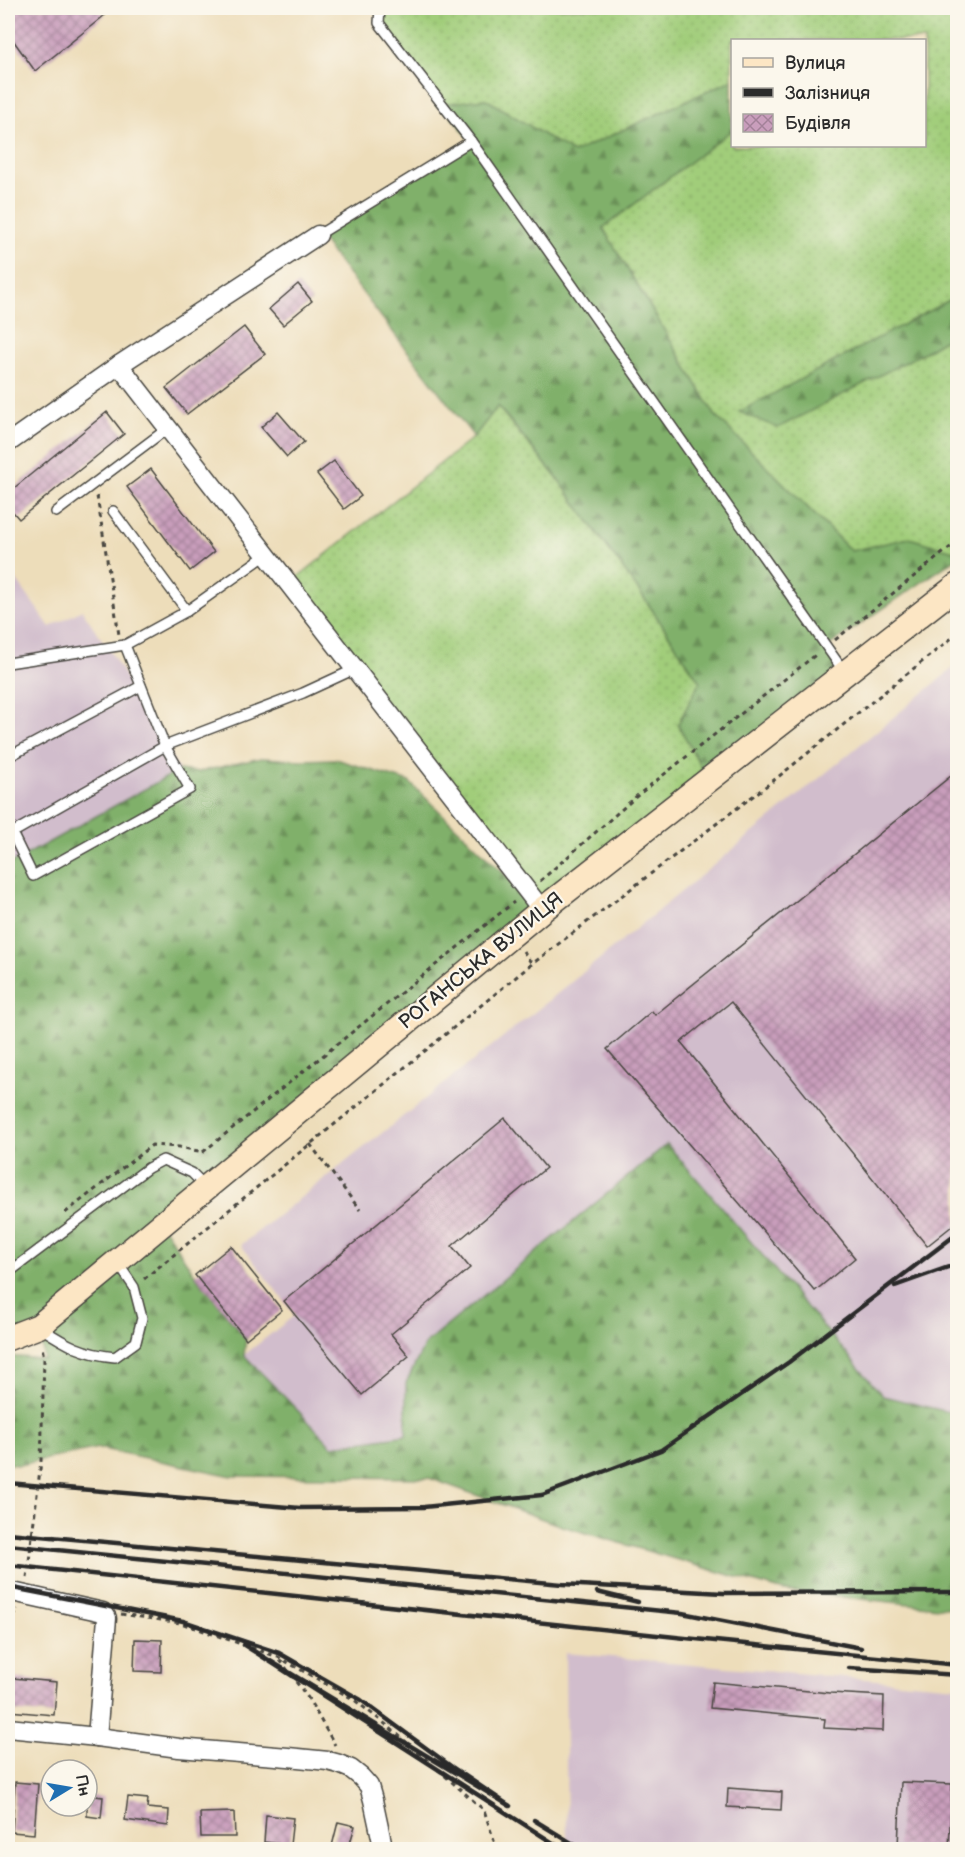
<svg xmlns="http://www.w3.org/2000/svg" width="965" height="1857" viewBox="0 0 965 1857" font-family="'Balsamiq Sans',sans-serif">
	<style>
		.industrial { fill: #d1bdcc }
		.grass { fill: url(#grass-dots); stroke: #667c52; stroke-width: 1.5 }
		.forest { fill: url(#forest-firs); stroke: #566e4a; stroke-width: 1.5 }
		.building { fill: url(#building-cross-hatch) }
		.lines { fill: none; stroke-linecap: round; stroke-linejoin: round }
		.lane-casing { stroke: #484640; stroke-width: 12 }
		.street-casing { stroke: #484640; stroke-width: 21 }
		.secondary-casing { stroke: #484640; stroke-width: 27 }
		.path { stroke: #484640; stroke-width: 3; stroke-dasharray: 4.5 4.5; stroke-linecap: butt }
		.lane { stroke: #fff; stroke-width: 9 }
		.street { stroke: #fff; stroke-width: 18 }
		.secondary { stroke: #fce6c4; stroke-width: 24 }
		.rail { stroke: #2b2b2b; stroke-width: 4.5 }
		.labels { text-anchor: middle; dominant-baseline: central; stroke-width: 4.5; stroke-linejoin: round; paint-order: stroke }
		.street-label { font-size: 20px; fill: #2b2b2b; stroke: #fbf7ec }
	</style>
	<defs>
		<pattern id="grass-dots" width="8" height="8" patternUnits="userSpaceOnUse" patternTransform="scale(1.5)"><rect width="8" height="8" fill="#a1cd7a"/><path d="M2 2h.1M6 6h.1" fill="none" stroke="#8bb06a" stroke-width="1.8" stroke-linecap="round"/></pattern>
		<pattern id="forest-firs" width="22" height="20" patternUnits="userSpaceOnUse" patternTransform="scale(1.5)"><rect width="22" height="20" fill="#80b06a"/><path d="M5 1l3.5 6h-7zM16 11l3.5 6h-7z" fill="#698f57"/></pattern>
		<pattern id="building-cross-hatch" width="8" height="8" patternUnits="userSpaceOnUse" patternTransform="scale(1.5)"><rect width="8" height="8" fill="#c99ebc"/><path d="M0 0l8 8M0 8l8-8" fill="none" stroke="#a38199"/></pattern>
	</defs>
	<rect width="100%" height="100%" fill="#fbf7ec"/>
	<filter id="ink" filterUnits="userSpaceOnUse"><feTurbulence type="fractalNoise" baseFrequency=".0167" numOctaves="2"/><feDisplacementMap in="SourceGraphic" scale="12" xChannelSelector="R" yChannelSelector="G"/><feConvolveMatrix kernelMatrix="1 2 1 2 8 2 1 2 1" color-interpolation-filters="sRGB"/></filter>
	<filter id="wash" filterUnits="userSpaceOnUse"><feTurbulence type="fractalNoise" baseFrequency=".008" numOctaves="4" result="noise"/><feDisplacementMap in="SourceGraphic" scale="24" xChannelSelector="R" yChannelSelector="G"/><feGaussianBlur stdDeviation="1.35" result="paint"/><feColorMatrix in="noise" values="0 0 0 0 0 0 0 0 0 0 0 0 0 0 0 0 0 1.4 0 .05"/><feComposite in="paint" operator="in"/></filter>
	<g filter="url(#wash)">
		<rect width="100%" height="100%" fill="#edddba"/>
		<g class="industrial">
			<polygon points="8,568 50,627 82,610 115,659 179,770 8,865"/>
			<polygon points="957,665 957,1414 883,1396 667,1144 406,1383 407,1435 332,1446 244,1355 295,1315 241,1245 546,1003"/>
			<polygon points="565,1653 957,1687 958,1805 955,1849 666,1850 567,1844"/>
		</g>
		<g class="grass">
			<polygon points="380,8 957,8 957,296 740,412 921,354 957,332 957,552 909,538 851,551 715,415 603,228 732,130 732,146 924,146 924,40 732,40 732,80 573,153 486,99 442,104 379,23"/>
			<polygon points="497,406 561,483 647,602 700,682 678,724 708,780 542,910 289,584 474,437"/>
		</g>
		<g class="forest">
			<polygon points="732,80 732,130 603,228 715,415 851,551 909,538 957,552 957,558 827,647 845,673 708,780 678,724 700,682 647,602 561,483 498,406 474,437 318,235 471,141 442,104 486,99 573,153"/>
			<polygon points="957,296 957,332 921,354 778,428 739,412"/>
			<polygon points="261,758 302,760 336,759 409,782 542,910 162,1225 195,1275 246,1339 244,1355 332,1446 406,1435 406,1383 425,1344 667,1144 883,1396 957,1414 957,1609 784,1591 562,1526 429,1478 232,1476 98,1448 19,1465 8,1464 8,1356 44,1359 39,1327 8,1338 8,865 179,770 198,772"/>
		</g>
		<g id="blocks">
			<g class="building">
				<polygon points="8,8 98,8 105,15 35,71 8,33"/>
				<polygon points="298,284 312,301 283,325 269,309"/>
				<polygon points="244,327 265,354 187,414 166,388"/>
				<polygon points="107,412 124,434 19,519 8,506 8,493"/>
				<polygon points="278,412 304,442 287,457 261,427"/>
				<polygon points="334,461 361,496 344,509 317,474"/>
				<polygon points="151,469 214,552 190,571 127,487"/>
				<polygon points="957,771 957,1222 927,1246 731,1002 681,1042 855,1258 815,1291 607,1049 652,1011 655,1015"/>
				<polygon points="505,1118 546,1168 452,1246 470,1268 391,1334 409,1356 362,1395 295,1315 284,1301"/>
				<polygon points="231,1246 282,1310 246,1339 195,1275"/>
				<polygon points="135,1639 162,1640 161,1672 134,1671"/>
				<polygon points="12,1678 57,1682 54,1715 9,1711"/>
				<polygon points="713,1682 830,1693 884,1696 883,1731 824,1728 825,1719 710,1708"/>
				<polygon points="15,1782 38,1784 34,1834 12,1832"/>
				<polygon points="901,1782 952,1784 949,1848 898,1846"/>
				<polygon points="728,1788 782,1792 781,1810 727,1807"/>
				<polygon points="87,1795 103,1797 101,1818 87,1816"/>
				<polygon points="128,1797 148,1799 147,1808 169,1810 168,1826 125,1820"/>
				<polygon points="234,1812 235,1837 201,1837 200,1813"/>
				<polygon points="266,1815 293,1818 290,1845 264,1842"/>
				<polygon points="338,1822 355,1826 348,1850 332,1846"/>
			</g>
		</g>
	</g>
	<g filter="url(#ink)">
		<use href="#blocks" fill-opacity="0" stroke="#484640" stroke-width="1.5"/>
		<g class="lines">
			<defs>
				<g id="lane">
					<polyline points="380,8 379,23 471,141 845,673"/>
					<polyline points="318,235 471,141"/>
					<polyline points="113,511 187,611 266,555"/>
					<polyline points="56,512 168,428"/>
					<polyline points="187,611 125,645 165,746 190,789 33,876 12,833 165,746 303,693 355,669"/>
					<polyline points="8,663 125,645"/>
					<polyline points="8,757 141,686"/>
					<polyline points="8,1273 148,1168 163,1160 192,1173 206,1187"/>
					<path d="M41,1328C67,1345 83,1354 115,1357L136,1342L142,1318L134,1287L117,1262"/>
				</g>
				<g id="street">
					<polyline points="119,365 542,910"/>
					<polyline points="8,443 119,365 318,235"/>
					<polyline points="8,1591 103,1612 107,1618 97,1737"/>
					<polyline points="8,1728 97,1737 179,1748 288,1757 328,1761 339,1764 351,1769 361,1777 369,1786 373,1800 382,1842 385,1850"/>
				</g>
				<polyline id="secondary" points="8,1338 39,1326 542,910 958,585"/>
			</defs>
			<use href="#lane" class="lane-casing"/>
			<use href="#street" class="street-casing"/>
			<use href="#secondary" class="secondary-casing"/>
			<g class="path">
				<polyline points="97,496 119,635"/>
				<polyline points="835,640 958,541"/>
				<polyline points="540,881 638,795 818,653"/>
				<polyline points="523,951 532,964"/>
				<polyline points="310,1144 360,1210"/>
				<polyline points="65,1213 152,1145 179,1147 203,1152 514,902"/>
				<polyline points="144,1279 532,964 778,777 958,633"/>
				<polyline points="27,1578 41,1461 44,1359 42,1346"/>
				<polyline points="121,1614 181,1623 244,1645 278,1657 353,1699 389,1727 484,1810 497,1850"/>
				<polyline points="8,1653 11,1623 17,1609"/>
				<polyline points="280,1660 308,1698 335,1745"/>
			</g>
			<use href="#lane" class="lane"/>
			<use href="#street" class="street"/>
			<use href="#secondary" class="secondary"/>
			<g class="rail">
				<polyline points="895,1286 954,1265 958,1262"/>
				<polyline points="8,1483 300,1508 424,1507 542,1495 661,1450 789,1362 958,1233"/>
				<polyline points="8,1533 562,1584 723,1593 958,1592"/>
				<polyline points="8,1545 682,1613 861,1648"/>
				<polyline points="8,1565 685,1638 958,1665"/>
				<polyline points="8,1587 183,1621 279,1653 361,1700 452,1767 510,1806 244,1645 564,1850"/>
				<polyline points="597,1592 638,1602"/>
				<polyline points="849,1668 958,1675"/>
				<polyline points="534,1820 583,1850"/>
			</g>
		</g>
	</g>
	<g class="labels">
		<g class="street-label">
			<text transform="translate(481 961) rotate(-39)">РОГАНСЬКА ВУЛИЦЯ</text>
		</g>
	</g>
	<rect width="965" height="1857" fill="none" stroke="#fbf7ec" stroke-width="30"/>
	<rect x="731" y="39" width="195" height="108" fill="#fbf7ec" stroke="#a8a59f" stroke-width="1.5"/>
	<rect x="743" y="58" width="30" height="9" fill="#fce6c4" stroke="#a8a59f" stroke-width="1.5"/>
	<text x="785" y="69" font-size="18" fill="#2b2b2b">Вулиця</text>
	<rect x="743" y="88" width="30" height="9" fill="#2b2b2b" stroke="#a8a59f" stroke-width="1.5"/>
	<text x="785" y="99" font-size="18" fill="#2b2b2b">Залізниця</text>
	<rect x="743" y="114" width="30" height="18" fill="url(#building-cross-hatch)" stroke="#a8a59f" stroke-width="1.5"/>
	<text x="785" y="129" font-size="18" fill="#2b2b2b">Будівля</text>
	<g transform="translate(69 1788) rotate(79)"><circle r="28" fill="#fbf7ec" stroke="#a8a59f" stroke-width="1.5"/>
	<path d="M0-4.5L10 22L0 15L-10 22Z" fill="#1f6fb2"/>
	<text y="-9" font-size="16" font-weight="bold" text-anchor="middle" fill="#2b2b2b">Пн</text>
	</g>
</svg>
